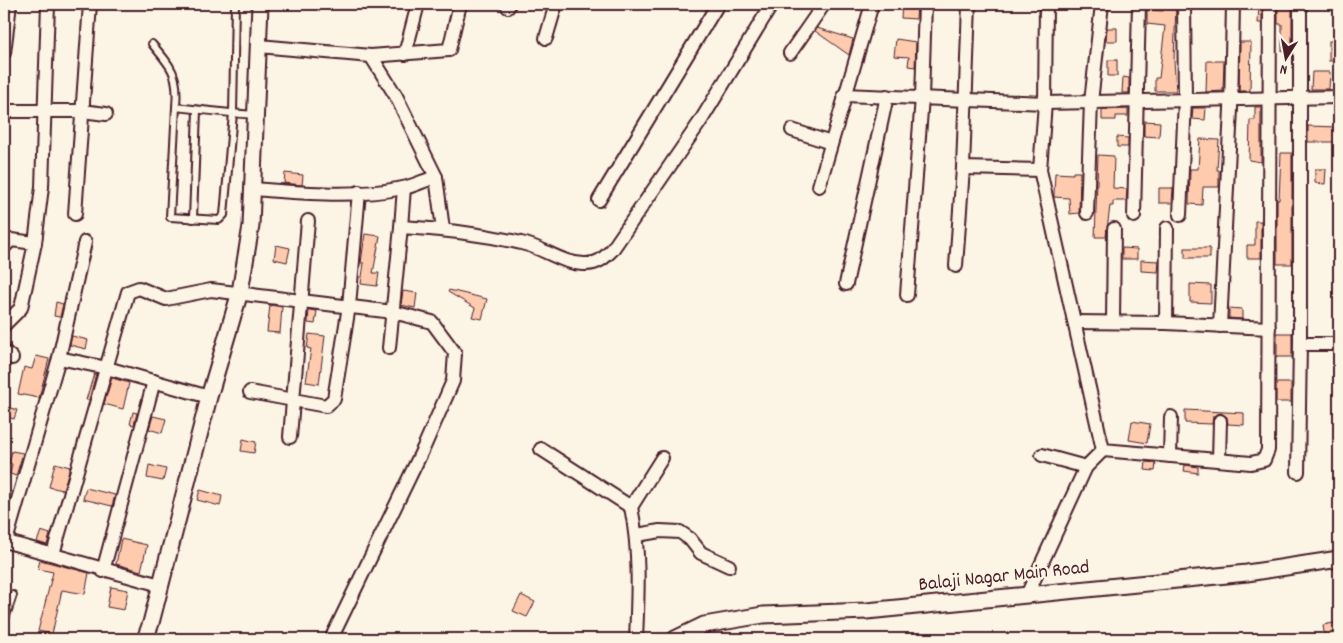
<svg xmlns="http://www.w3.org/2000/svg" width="1343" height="643" viewBox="0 0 1343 643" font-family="Dekko,sans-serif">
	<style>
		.building { fill: #fecbae; stroke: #4a1f2b }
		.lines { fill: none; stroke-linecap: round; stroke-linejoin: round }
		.service-casing { stroke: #4a1f2b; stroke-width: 10 }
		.minor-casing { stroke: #4a1f2b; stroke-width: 16 }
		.tertiary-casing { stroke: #4a1f2b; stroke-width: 19 }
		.service { stroke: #fcf5e5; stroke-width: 6 }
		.minor { stroke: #fcf5e5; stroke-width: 12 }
		.tertiary { stroke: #fcf5e5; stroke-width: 15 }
		.labels { text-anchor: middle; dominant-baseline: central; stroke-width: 5; stroke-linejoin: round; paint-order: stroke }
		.street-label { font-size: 20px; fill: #4a1f2b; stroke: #fcf5e5 }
	</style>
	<rect width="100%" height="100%" fill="#fcf5e5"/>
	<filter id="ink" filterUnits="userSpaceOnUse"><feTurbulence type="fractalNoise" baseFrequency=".02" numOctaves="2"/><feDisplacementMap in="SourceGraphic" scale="10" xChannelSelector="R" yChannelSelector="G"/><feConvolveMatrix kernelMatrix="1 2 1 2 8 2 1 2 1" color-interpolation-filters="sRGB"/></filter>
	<g filter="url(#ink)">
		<g class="building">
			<polygon points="902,4 917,4 916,19 901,18"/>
			<polygon points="1165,4 1176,4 1174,60 1176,91 1155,91 1155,78 1159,78 1165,26 1147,24 1147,10 1163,11"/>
			<polygon points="1259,4 1262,4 1262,23 1258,23"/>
			<polygon points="1278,4 1292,4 1292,51 1282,51 1282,24 1278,24"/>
			<polygon points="817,28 853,39 849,55 815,31"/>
			<polygon points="1107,28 1117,28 1117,41 1106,41"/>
			<polygon points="896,39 916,42 915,67 908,66 909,57 894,56"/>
			<rect x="1329" y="41" width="10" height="20"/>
			<polygon points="1240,42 1251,42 1250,91 1239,91"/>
			<rect x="1108" y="60" width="9" height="16"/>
			<polygon points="1207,61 1224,61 1223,91 1206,92"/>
			<polygon points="1312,72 1330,72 1329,89 1311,89"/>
			<polygon points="1123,77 1129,78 1129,93 1122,93"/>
			<polygon points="1255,107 1261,107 1261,162 1249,160 1250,120 1255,120"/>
			<polygon points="1193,108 1206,108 1205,120 1192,119"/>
			<polygon points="1128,109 1128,116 1116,116 1116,120 1102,120 1102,110"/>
			<polygon points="1144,121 1160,122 1159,137 1144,136"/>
			<polygon points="1308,126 1339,127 1339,142 1308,142"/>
			<polygon points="1117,137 1128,138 1128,147 1117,147"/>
			<polygon points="1200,139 1219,140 1217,170 1219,170 1219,187 1203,187 1202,205 1189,204 1190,169 1198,169"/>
			<polygon points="1281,153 1292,153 1292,264 1277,264 1277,200 1279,200"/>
			<polygon points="1098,155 1114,156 1113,188 1127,189 1126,201 1113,201 1113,206 1110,206 1106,237 1095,237"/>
			<polygon points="1315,169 1326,169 1325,184 1315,183"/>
			<polygon points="1073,172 1080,172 1079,213 1070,214 1069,198 1054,197 1054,194 1055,173 1073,174"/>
			<polygon points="285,173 303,175 302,185 284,183"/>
			<polygon points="1159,188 1173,188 1172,203 1159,203"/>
			<polygon points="1255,221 1261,221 1261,258 1247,258 1247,245 1255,245"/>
			<polygon points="365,234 380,236 373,273 379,273 377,286 361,284 364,263 361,263"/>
			<polygon points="276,245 290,248 287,262 274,259"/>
			<polygon points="1122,248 1137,249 1137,259 1122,259"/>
			<rect x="1185" y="248" width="25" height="10"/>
			<polygon points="1141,260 1159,261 1158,272 1141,271"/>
			<polygon points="1190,284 1211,285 1211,303 1190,302"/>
			<polygon points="449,290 487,299 482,319 472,317 475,308 448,292"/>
			<polygon points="403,291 417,293 415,308 401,305"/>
			<polygon points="56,302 63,304 60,317 54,316"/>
			<polygon points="270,305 282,307 280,333 267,332"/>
			<polygon points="1229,308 1242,309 1242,319 1229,318"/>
			<polygon points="309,310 317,311 315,324 308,323"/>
			<rect x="1277" y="333" width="15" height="24"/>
			<polygon points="309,334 325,336 319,384 306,382 311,349 307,348"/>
			<polygon points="72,336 88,340 86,349 70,345"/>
			<polygon points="36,356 49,359 39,398 18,394 24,367 32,369"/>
			<polygon points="94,374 96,374 89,400 86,400"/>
			<polygon points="112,378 129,383 123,409 104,404"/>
			<rect x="1276" y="383" width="15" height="19"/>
			<polygon points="4,406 17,410 14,419 4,416"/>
			<polygon points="1185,410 1244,413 1244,425 1228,424 1227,417 1221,413 1213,416 1212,424 1185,423"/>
			<polygon points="133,412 137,413 134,425 130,424"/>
			<polygon points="153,416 166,419 162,433 149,429"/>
			<polygon points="1132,421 1150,424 1147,443 1129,440"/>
			<polygon points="243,439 256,442 254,453 241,451"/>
			<polygon points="12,451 23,453 16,476 10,474 12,464 9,463"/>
			<polygon points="1146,462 1156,463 1155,471 1145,470"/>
			<polygon points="55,463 70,467 63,490 49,487"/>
			<polygon points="149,465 166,469 163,481 147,478"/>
			<polygon points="1185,465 1198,467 1198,473 1184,471"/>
			<polygon points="86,488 115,495 112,506 83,499"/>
			<polygon points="200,490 222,496 220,506 197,500"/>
			<polygon points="41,531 50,534 47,545 37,542"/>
			<polygon points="121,539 147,545 141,571 116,564"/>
			<polygon points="40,560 89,573 85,594 62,590 52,634 38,631 53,572 38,569"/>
			<polygon points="111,587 128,590 124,610 107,607"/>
			<polygon points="521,595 535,602 527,617 513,611"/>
			<polygon points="1339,622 1339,639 1325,639 1323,625"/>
		</g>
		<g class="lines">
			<defs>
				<g id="service">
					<path d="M235,4L233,113L224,215L219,220L170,217L176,107C203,110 229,113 255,115"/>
					<path d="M152,44C172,67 179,75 176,107"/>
					<polyline points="193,219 197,110"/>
					<polyline points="4,622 13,595"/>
				</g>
				<g id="minor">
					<polyline points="969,4 963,168 1040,170"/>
					<polyline points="1046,4 1045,103 1040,170 1103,450 1251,463 1264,460 1268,450 1270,4"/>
					<polyline points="508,7 509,4"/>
					<polyline points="546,38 556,4"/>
					<polyline points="259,46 371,56 449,50 460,4"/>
					<polyline points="4,53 10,4"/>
					<polyline points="790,53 824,4"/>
					<polyline points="405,54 418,4"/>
					<polyline points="371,56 396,96 436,177 443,229"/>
					<polyline points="844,95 1045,103 1339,97"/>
					<polyline points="4,111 82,111 106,114"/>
					<polyline points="792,130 831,143"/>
					<polyline points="819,186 872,4"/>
					<path d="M253,189C302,193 354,198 403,188C414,186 425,180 436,177"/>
					<polyline points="599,200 718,4"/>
					<polyline points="1087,213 1091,102 1102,4"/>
					<polyline points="75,214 90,4"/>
					<polyline points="1180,215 1185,99 1184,4"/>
					<polyline points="1134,216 1139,4"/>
					<polyline points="401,227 404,188"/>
					<polyline points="4,247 11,240 35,243"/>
					<polyline points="956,266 963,168"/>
					<polyline points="846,284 887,96"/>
					<polyline points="907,295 922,97 925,4"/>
					<polyline points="1113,321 1114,229"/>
					<polyline points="1075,322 1166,323 1269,328"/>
					<polyline points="1166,323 1167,228"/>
					<polyline points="4,325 21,308 35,243 42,187 48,4"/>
					<polyline points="1220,326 1231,109 1233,4"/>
					<polyline points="1300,344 1300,4"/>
					<path d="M389,348L401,227C441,229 482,234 521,243C543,247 563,265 586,264C598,264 604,258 612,250L700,122L772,4"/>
					<polyline points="4,351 12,358"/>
					<polyline points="59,358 107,368 209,397"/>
					<polyline points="250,392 326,406 334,399 349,306 359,192"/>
					<polyline points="290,437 308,221"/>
					<path d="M541,449L631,507C640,551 638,594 636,639"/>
					<polyline points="1042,455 1086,467"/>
					<polyline points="1170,456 1171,417"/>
					<polyline points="1219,460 1220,421"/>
					<polyline points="1298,472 1300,344 1339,344"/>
					<polyline points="631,507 662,458"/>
					<polyline points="637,535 660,531 680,532 690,539 701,553 729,566"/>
					<polyline points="4,541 160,585"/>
					<polyline points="6,541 59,358 85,242"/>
					<polyline points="53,554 128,292 139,288 166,299 211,290 393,312 432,322 455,353 453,381 424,447 331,639"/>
					<polyline points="103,571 154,381"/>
					<polyline points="1027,595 1086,467 1103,450"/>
				</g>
				<g id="tertiary">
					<polyline points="145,639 151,623 209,397 240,292 251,226 260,4"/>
					<polyline points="675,639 704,625 763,615 867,611 1247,573 1339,559"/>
				</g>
			</defs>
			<use href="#service" class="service-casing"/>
			<use href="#minor" class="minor-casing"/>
			<use href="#tertiary" class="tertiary-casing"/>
			<use href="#service" class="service"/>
			<use href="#minor" class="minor"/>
			<use href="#tertiary" class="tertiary"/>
		</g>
	</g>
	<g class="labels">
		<g class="street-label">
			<text transform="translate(1004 577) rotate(-6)">Balaji Nagar Main Road</text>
		</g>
	</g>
	<rect width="1343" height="643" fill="none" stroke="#fcf5e5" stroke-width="20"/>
	<rect x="10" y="10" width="1323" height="623" fill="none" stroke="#4a1f2b" stroke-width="2" filter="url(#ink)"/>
	<g transform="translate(1286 58) rotate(191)" stroke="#fcf5e5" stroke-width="4" paint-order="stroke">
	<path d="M0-4L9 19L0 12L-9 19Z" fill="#4a1f2b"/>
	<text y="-8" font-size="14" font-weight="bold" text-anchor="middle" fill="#4a1f2b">N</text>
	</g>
</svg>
